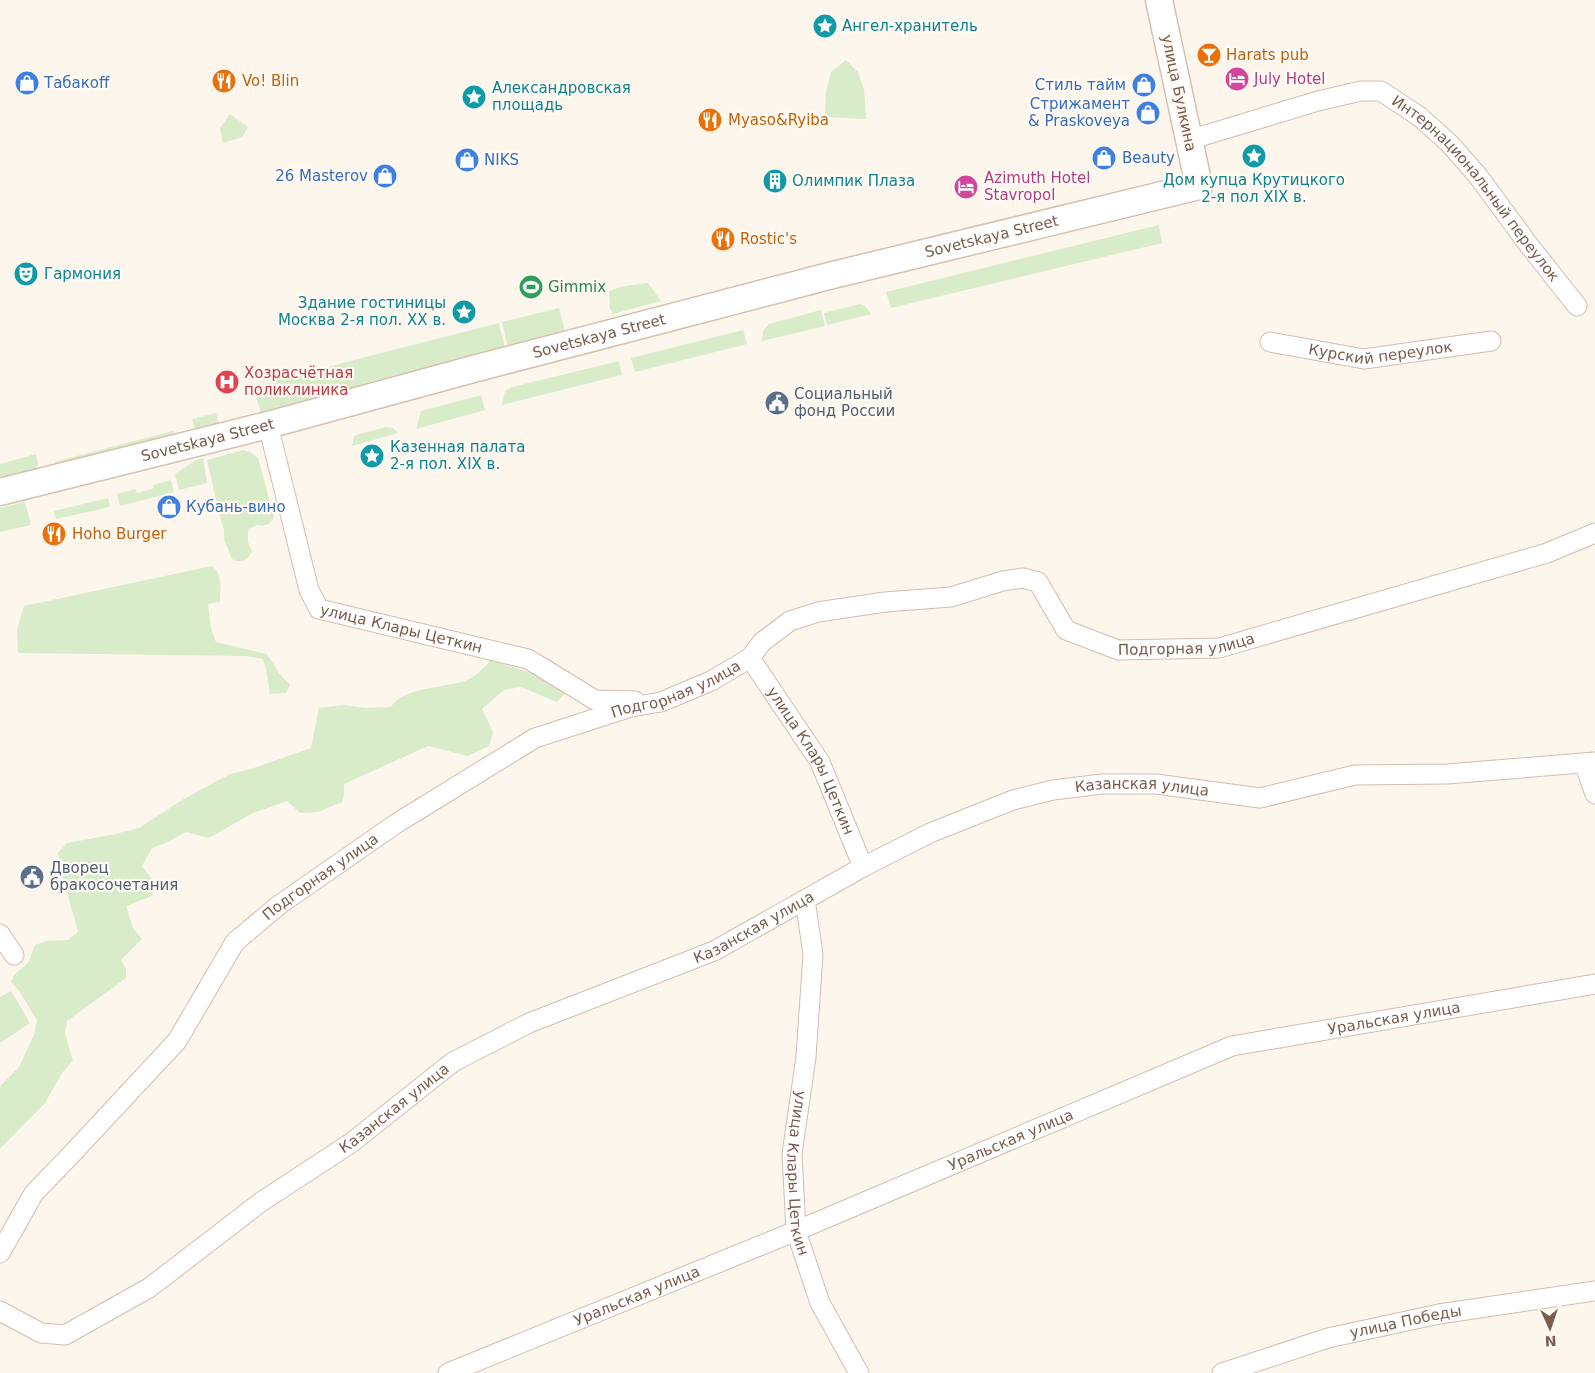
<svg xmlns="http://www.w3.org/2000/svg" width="1595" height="1373" viewBox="0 0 1595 1373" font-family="'DejaVu Sans',sans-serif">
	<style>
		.green { fill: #d8ecc9 }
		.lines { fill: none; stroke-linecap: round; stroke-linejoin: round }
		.street-casing { stroke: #d1beb0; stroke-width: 21 }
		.secondary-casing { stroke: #d6c0b0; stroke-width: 29 }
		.street { stroke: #fff; stroke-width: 19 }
		.secondary { stroke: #fff; stroke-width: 26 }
		.labels { text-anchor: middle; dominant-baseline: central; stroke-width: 4.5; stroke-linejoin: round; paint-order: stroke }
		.culture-label { font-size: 15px; fill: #0d838f; stroke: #fffaf3; text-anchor: start }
		.food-label { font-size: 15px; fill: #c56008; stroke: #fffaf3; text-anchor: start }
		.hotel-label { font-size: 15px; fill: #b23c85; stroke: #fffaf3; text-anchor: start }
		.shop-label { font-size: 15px; fill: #366cbe; stroke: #fffaf3; text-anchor: start }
		.street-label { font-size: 15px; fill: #7a5c4d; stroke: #fffaf3 }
		.leisure-label { font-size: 15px; fill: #27864d; stroke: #fffaf3; text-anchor: start }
		.health-label { font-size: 15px; fill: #be3a42; stroke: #fffaf3; text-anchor: start }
		.service-label { font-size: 15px; fill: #4e5e75; stroke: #fffaf3; text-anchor: start }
	</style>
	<rect width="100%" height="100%" fill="#fdf6ec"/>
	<g class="green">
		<polygon points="846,60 858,72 864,90 866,119 825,117 826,92 831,72"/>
		<polygon points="230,114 248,127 242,137 223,143 220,128"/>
		<polygon points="1159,225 1162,243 891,308 886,292"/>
		<polygon points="648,283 661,301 613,314 610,309 609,291 624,286"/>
		<polygon points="860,304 865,306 871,314 827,325 824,313"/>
		<polygon points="559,308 565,332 508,347 502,322"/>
		<polygon points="821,310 825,326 762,341 763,331 769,324"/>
		<polygon points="499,323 505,348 369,382 371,392 263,422 254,387 362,358"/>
		<polygon points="743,330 747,344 635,372 631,358"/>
		<polygon points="619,361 622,375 502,405 505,391 512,387"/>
		<polygon points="481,395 485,410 416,429 421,411"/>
		<polygon points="216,413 219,424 196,433 192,419"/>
		<polygon points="386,427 393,428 398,433 352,446 354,437 356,435"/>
		<polygon points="173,431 175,440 56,470 54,462"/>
		<path d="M243,450L250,452L258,458L274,517C270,525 265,527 257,525L248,529V542L252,551C248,560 241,564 232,559L224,539V530L220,517L207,460Z"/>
		<path d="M36,454C37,458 39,462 37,466C33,475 9,478 0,481V464Z"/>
		<polygon points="203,458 207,483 179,490 175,474 196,460"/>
		<polygon points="171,480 174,492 120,506 117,494 135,489 137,493 154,488 153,485"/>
		<polygon points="108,498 110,507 56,519 54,511"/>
		<polygon points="25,502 31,525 0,532 0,508"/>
		<path d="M212,566C223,573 220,590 220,602L208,604L211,629L216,642L267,654L279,673L290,685L286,693L270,694L266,669L263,659L245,656L18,653L17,629L24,606Z"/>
		<path d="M491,660L534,674L566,692L557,702L521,687L504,690L482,709L493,732L489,746L468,756L428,746L344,784V795L342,802L318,812L300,813L287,801L253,813L209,838L186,832L168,842L152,848L142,866L155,883L152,896L126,906L133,928L142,939L121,960L126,968V978L67,1021L65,1034L73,1060L62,1073L45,1103L0,1149V1086L19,1067L34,1035L37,1020C28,1007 22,992 11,982L14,975L28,963L35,945L46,941L68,940L78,932L60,866L58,853L67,843L111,835L139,828L182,800L230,774L251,769L311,748L319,708L344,705L366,708L391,707C402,687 447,688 467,680C476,677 484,667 491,660Z"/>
		<polygon points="11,991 30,1023 0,1043 0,997"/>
	</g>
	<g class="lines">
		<defs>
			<g id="street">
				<path id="s1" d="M1189,140L1318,101L1361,91H1381L1420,117L1450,144L1478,176L1528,244L1577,306"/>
				<path id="s2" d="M1270,342L1364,359L1491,341"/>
				<path id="s3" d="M268,425L309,590L319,609L528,659L595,700L635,701"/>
				<path id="s4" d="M750,658L820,762L863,867"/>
				<polyline points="1584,763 1595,794"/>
				<path id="s5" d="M805,900L813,954L806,1057L792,1154L796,1231L820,1303L859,1373"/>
				<polyline points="0,934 14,955"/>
				<path id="s6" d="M0,1253L34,1193L67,1159L177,1041L235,942L279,905L397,823L535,738L631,707L661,702L711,681L750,658L762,642L790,621L818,612L885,602L951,597L1003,581L1023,578L1038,582L1066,630L1118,650L1219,648L1547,553L1595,533"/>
				<path id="s7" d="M0,1311L41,1333L65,1335L149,1288L261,1202L351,1143L453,1062L529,1023L714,951L863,867L930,833L1013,800L1053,790L1102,784H1156L1260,798L1355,775L1447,774L1595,762"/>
				<path id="s8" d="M448,1373L796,1231L1232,1046L1595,984"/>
				<path id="s9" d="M1222,1373L1328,1338L1439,1314L1595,1291"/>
			</g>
			<g id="secondary">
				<path id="s10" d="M0,492L268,425L477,368L829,276L1199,186L1159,0"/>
			</g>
		</defs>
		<use href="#street" class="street-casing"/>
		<use href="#secondary" class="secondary-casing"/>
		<use href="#street" class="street"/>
		<use href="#secondary" class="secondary"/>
	</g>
	<defs>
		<symbol id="sight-disc" viewBox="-11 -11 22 22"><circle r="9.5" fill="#0f9aa8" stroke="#fffaf3"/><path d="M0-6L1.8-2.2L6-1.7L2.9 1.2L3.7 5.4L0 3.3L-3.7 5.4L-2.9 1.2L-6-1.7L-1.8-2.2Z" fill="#fff"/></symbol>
		<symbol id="bar-disc" viewBox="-11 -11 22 22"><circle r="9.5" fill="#e8710a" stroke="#fffaf3"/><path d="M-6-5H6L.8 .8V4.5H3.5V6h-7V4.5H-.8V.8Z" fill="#fff"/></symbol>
		<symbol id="hotel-disc" viewBox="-11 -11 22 22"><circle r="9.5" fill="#d1479c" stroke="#fffaf3"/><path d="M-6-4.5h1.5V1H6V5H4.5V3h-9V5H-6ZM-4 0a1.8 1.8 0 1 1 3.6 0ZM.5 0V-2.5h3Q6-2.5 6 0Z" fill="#fff"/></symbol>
		<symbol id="restaurant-disc" viewBox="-11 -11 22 22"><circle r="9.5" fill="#e8710a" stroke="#fffaf3"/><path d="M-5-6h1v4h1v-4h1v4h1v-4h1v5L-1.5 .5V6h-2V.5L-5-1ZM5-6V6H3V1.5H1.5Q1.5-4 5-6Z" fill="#fff"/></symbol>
		<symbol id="shop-disc" viewBox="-11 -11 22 22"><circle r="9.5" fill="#3f7fe0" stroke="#fffaf3"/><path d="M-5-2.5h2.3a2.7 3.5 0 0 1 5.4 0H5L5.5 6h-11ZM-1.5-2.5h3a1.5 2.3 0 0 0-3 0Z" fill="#fff"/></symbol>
		<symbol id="building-disc" viewBox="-11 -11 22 22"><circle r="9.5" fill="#0f9aa8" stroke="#fffaf3"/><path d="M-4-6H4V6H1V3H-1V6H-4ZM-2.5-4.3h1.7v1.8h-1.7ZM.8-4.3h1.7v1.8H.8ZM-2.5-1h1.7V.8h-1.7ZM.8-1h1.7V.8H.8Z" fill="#fff"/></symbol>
		<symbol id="theatre-disc" viewBox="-11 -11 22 22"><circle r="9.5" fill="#0f9aa8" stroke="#fffaf3"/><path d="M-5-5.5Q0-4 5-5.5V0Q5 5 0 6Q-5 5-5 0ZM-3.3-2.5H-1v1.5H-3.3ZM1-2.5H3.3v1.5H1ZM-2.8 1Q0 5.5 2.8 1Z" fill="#fff"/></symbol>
		<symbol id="stadium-disc" viewBox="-11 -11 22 22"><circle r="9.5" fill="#2e9e5b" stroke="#fffaf3"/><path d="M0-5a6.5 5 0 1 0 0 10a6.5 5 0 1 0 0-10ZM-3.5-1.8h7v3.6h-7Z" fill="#fff"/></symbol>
		<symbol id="hospital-disc" viewBox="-11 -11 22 22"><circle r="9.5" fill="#e0444e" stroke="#fffaf3"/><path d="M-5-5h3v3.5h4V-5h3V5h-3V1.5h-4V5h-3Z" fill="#fff"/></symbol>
		<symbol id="civic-disc" viewBox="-11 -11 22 22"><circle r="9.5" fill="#5c6f8a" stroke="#fffaf3"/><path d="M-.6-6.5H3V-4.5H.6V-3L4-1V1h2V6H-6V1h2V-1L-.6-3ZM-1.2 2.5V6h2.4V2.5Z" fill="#fff"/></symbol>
	</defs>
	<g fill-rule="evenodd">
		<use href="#sight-disc" x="811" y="12" width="28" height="28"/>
		<use href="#bar-disc" x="1195" y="41" width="28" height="28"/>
		<use href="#hotel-disc" x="1223" y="65" width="28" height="28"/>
		<use href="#restaurant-disc" x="210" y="67" width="28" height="28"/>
		<use href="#shop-disc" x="13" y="69" width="28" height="28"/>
		<use href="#shop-disc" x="1130" y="71" width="28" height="28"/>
		<use href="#sight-disc" x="460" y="83" width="28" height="28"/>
		<use href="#shop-disc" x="1134" y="99" width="28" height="28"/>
		<use href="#restaurant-disc" x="696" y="106" width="28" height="28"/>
		<use href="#sight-disc" x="1240" y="142" width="28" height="28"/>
		<use href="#shop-disc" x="1090" y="144" width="28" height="28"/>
		<use href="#shop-disc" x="453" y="146" width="28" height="28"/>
		<use href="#shop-disc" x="371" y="162" width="28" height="28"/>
		<use href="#building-disc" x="761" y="167" width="28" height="28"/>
		<use href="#hotel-disc" x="952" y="173" width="28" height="28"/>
		<use href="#restaurant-disc" x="709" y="225" width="28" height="28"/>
		<use href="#theatre-disc" x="12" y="260" width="28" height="28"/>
		<use href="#stadium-disc" x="517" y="273" width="28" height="28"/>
		<use href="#sight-disc" x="450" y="298" width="28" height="28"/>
		<use href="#hospital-disc" x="213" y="368" width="28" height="28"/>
		<use href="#civic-disc" x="763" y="389" width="28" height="28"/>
		<use href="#sight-disc" x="358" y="442" width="28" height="28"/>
		<use href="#shop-disc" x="155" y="493" width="28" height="28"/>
		<use href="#restaurant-disc" x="40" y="520" width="28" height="28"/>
		<use href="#civic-disc" x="18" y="863" width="28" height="28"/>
	</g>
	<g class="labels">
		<g class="culture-label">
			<text x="842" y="26">Ангел-хранитель</text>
			<text x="492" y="88">Александровская<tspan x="492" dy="17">площадь</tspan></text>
			<text x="1254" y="180" text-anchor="middle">Дом купца Крутицкого<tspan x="1254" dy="17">2-я пол XIX в.</tspan></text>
			<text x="792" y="181">Олимпик Плаза</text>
			<text x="44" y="274">Гармония</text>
			<text x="446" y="303" text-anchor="end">Здание гостиницы<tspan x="446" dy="17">Москва 2-я пол. ХХ в.</tspan></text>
			<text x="390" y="447">Казенная палата<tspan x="390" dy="17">2-я пол. XIX в.</tspan></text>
		</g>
		<g class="food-label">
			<text x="1226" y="55">Harats pub</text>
			<text x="242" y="81">Vo! Blin</text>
			<text x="728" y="120">Myaso&amp;Ryiba</text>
			<text x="740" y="239">Rostic's</text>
			<text x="72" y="534">Hoho Burger</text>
		</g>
		<g class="hotel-label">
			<text x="1254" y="79">July Hotel</text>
			<text x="984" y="178">Azimuth Hotel<tspan x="984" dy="17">Stavropol</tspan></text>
		</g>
		<g class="shop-label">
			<text x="44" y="83">Табакoff</text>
			<text x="1126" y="85" text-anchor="end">Стиль тайм</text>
			<text x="1130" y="104" text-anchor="end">Стрижамент<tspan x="1130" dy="17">&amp; Praskoveya</tspan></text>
			<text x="1122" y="158">Beauty</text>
			<text x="484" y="160">NIKS</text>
			<text x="368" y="176" text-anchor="end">26 Masterov</text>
			<text x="186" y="507">Кубань-вино</text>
		</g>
		<g class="street-label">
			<text transform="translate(1179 93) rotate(78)">улица Булкина</text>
			<text stroke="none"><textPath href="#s1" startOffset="336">Интернациональный переулок</textPath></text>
			<text stroke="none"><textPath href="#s10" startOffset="1024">Sovetskaya Street</textPath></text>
			<text stroke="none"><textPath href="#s10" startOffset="619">Sovetskaya Street</textPath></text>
			<text stroke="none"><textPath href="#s2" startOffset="112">Курский переулок</textPath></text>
			<text stroke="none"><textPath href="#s10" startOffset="214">Sovetskaya Street</textPath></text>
			<text stroke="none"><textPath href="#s3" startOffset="276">улица Клары Цеткин</textPath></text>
			<text stroke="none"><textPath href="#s6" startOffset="1475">Подгорная улица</textPath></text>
			<text stroke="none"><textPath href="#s6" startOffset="905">Подгорная улица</textPath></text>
			<text stroke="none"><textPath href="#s4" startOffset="120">улица Клары Цеткин</textPath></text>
			<text stroke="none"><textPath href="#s7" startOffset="1296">Казанская улица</textPath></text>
			<text stroke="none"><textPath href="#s6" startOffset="500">Подгорная улица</textPath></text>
			<text stroke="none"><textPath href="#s7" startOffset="876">Казанская улица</textPath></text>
			<text stroke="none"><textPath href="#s8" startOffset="1014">Уральская улица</textPath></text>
			<text stroke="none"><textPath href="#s7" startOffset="471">Казанская улица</textPath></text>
			<text stroke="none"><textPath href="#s8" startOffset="609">Уральская улица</textPath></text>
			<text stroke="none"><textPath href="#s5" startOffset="275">улица Клары Цеткин</textPath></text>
			<text stroke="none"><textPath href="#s8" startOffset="204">Уральская улица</textPath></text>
			<text stroke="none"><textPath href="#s9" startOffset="191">улица Победы</textPath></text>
		</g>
		<g class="leisure-label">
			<text x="548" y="287">Gimmix</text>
		</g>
		<g class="health-label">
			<text x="244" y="373">Хозрасчётная<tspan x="244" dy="17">поликлиника</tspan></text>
		</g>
		<g class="service-label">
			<text x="794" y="394">Социальный<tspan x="794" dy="17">фонд России</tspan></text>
			<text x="50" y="868">Дворец<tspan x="50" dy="17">бракосочетания</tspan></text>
		</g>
	</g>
	<g transform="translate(1550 1328) rotate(177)" stroke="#fffaf3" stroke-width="4" paint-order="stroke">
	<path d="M0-4L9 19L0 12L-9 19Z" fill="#7a5c4d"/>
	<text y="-8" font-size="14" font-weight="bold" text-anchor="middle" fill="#7a5c4d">N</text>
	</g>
</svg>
